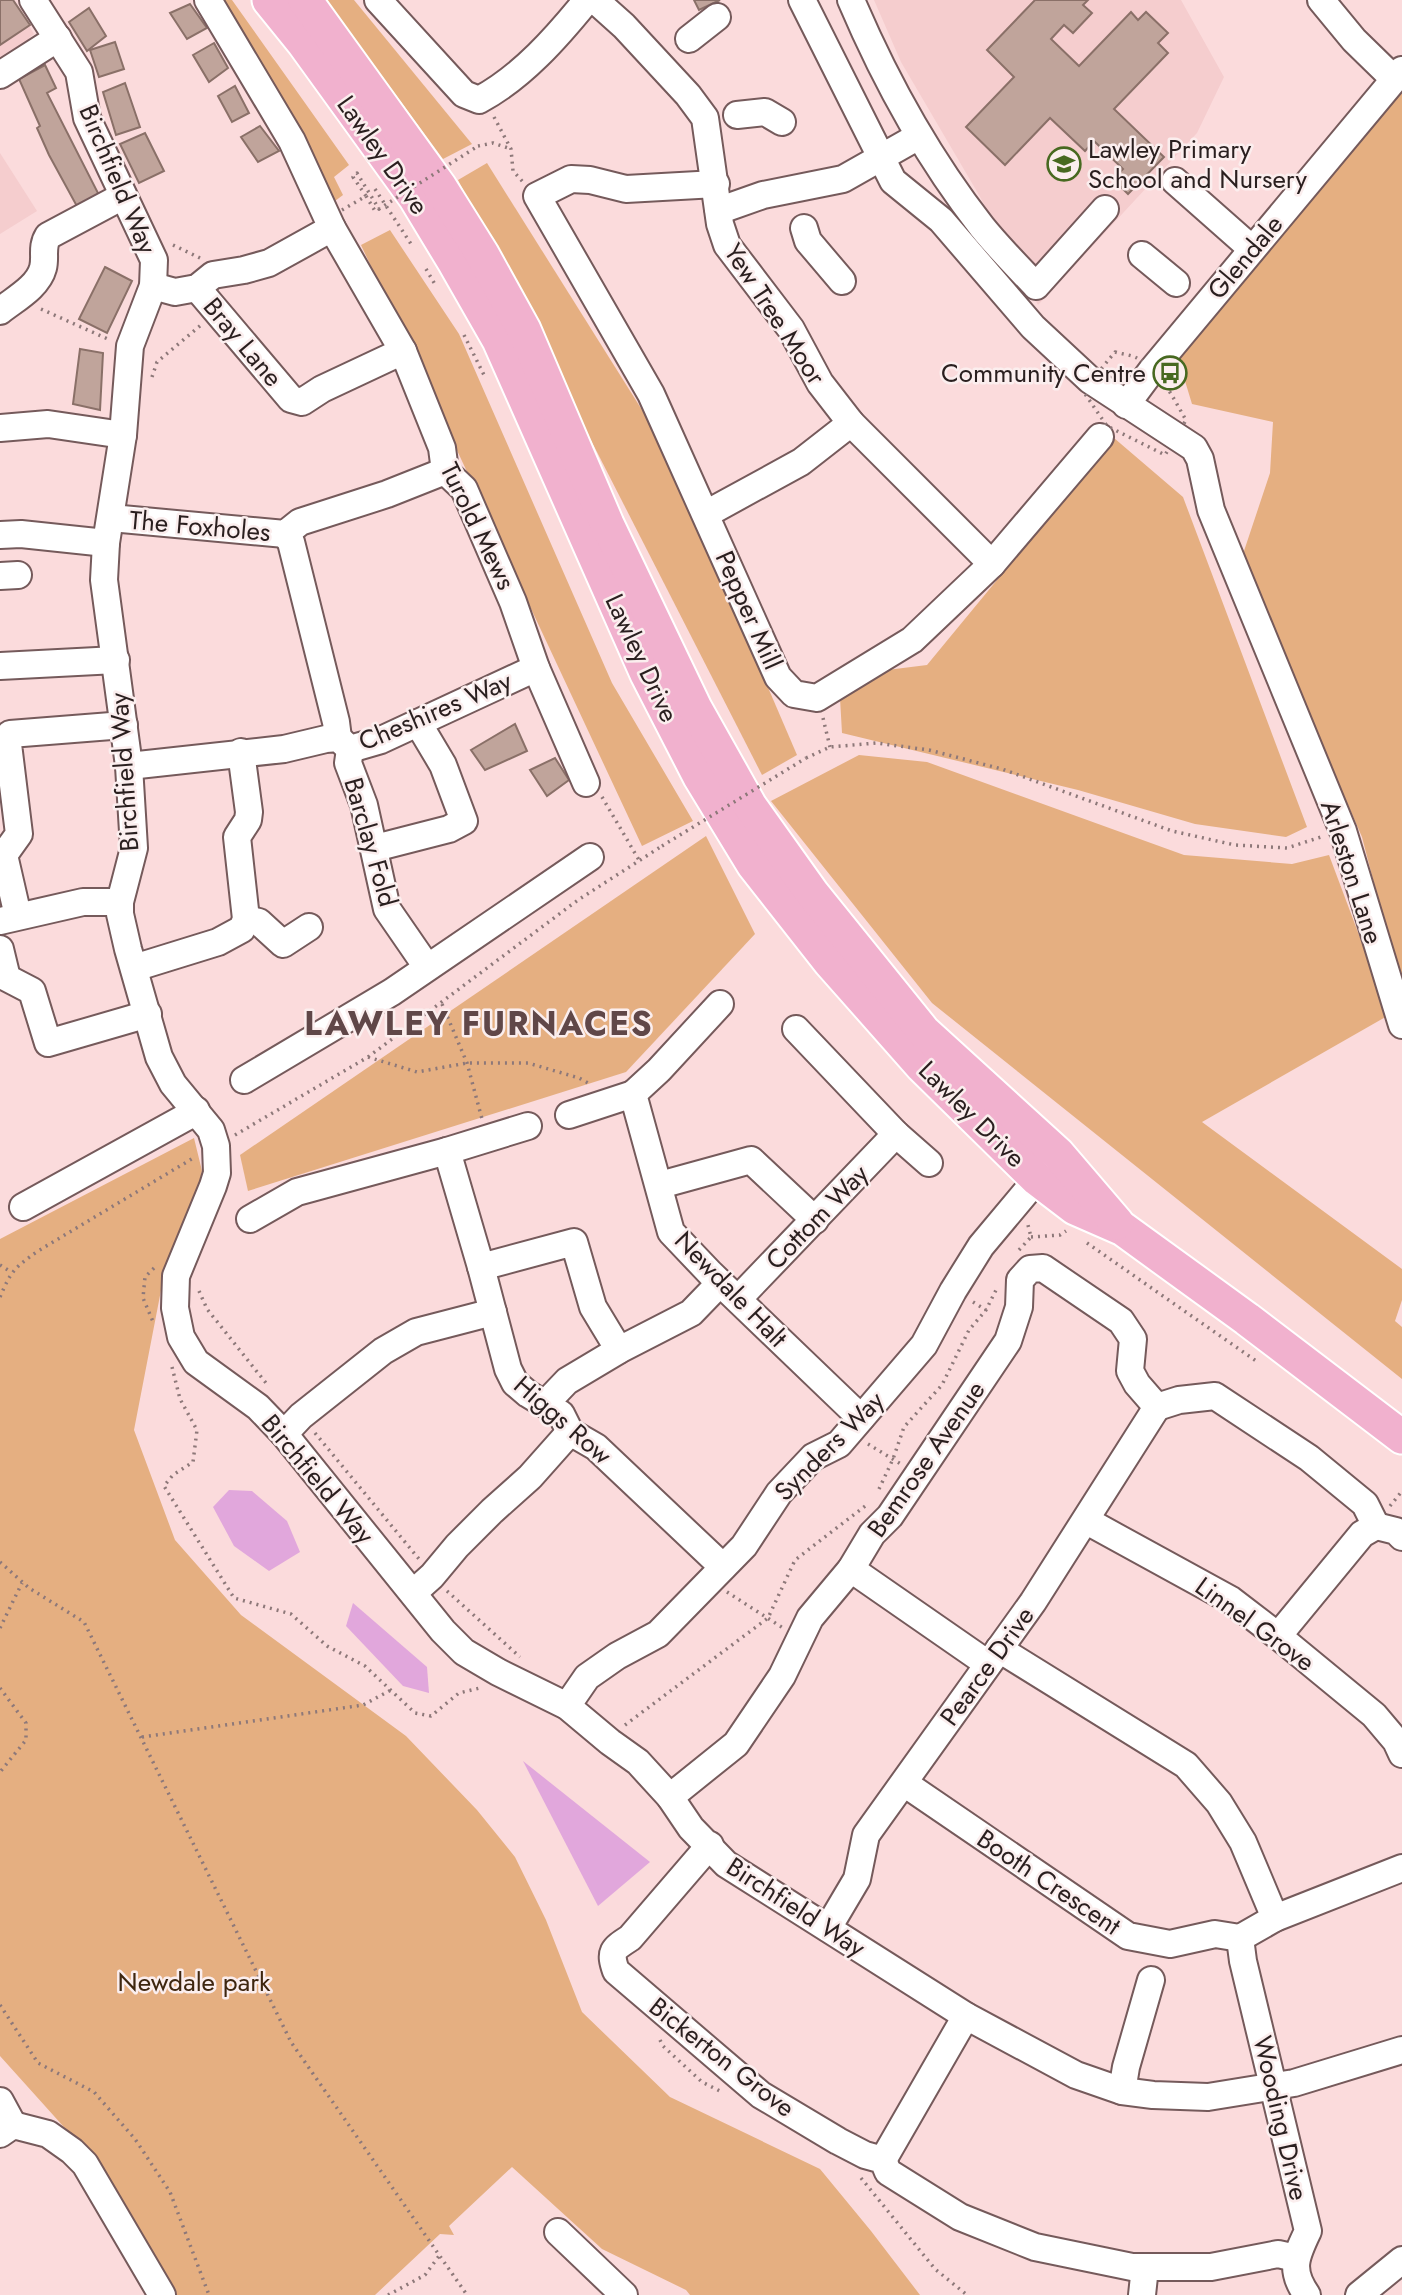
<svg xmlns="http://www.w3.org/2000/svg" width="1402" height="2295" viewBox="0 0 1402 2295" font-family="Jost,sans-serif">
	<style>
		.built { fill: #f5cdce }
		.green { fill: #e5af81 }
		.water { fill: #e1a7dc }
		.building { fill: #c0a49b; stroke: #8a7068; stroke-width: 2 }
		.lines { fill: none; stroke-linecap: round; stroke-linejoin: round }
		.minor-casing { stroke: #755a5b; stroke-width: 30 }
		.major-casing { stroke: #fff; stroke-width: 37 }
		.path { stroke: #8d7879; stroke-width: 3.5; stroke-dasharray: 2 5; stroke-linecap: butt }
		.minor { stroke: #fff; stroke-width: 26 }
		.major { stroke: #f1b1ce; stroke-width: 33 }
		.path-bridge { stroke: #8d7879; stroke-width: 3.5; stroke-dasharray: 2 5; stroke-linecap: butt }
		.labels { text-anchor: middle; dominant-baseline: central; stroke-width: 5; stroke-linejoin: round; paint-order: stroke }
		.poi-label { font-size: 26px; fill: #2a1f1f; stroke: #fbeeee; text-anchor: start }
		.street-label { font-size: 26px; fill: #2a1f1f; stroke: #fbeeee }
		.park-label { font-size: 26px; fill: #3e260f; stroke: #fbeeee }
		.district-label { font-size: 33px; font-weight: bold; letter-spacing: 2px; fill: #604748; stroke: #fbeeee }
	</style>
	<rect width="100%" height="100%" fill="#fbdbdc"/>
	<g class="built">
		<polygon points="0,0 13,0 34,34 29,38 42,59 0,84"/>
		<polygon points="874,0 1181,0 1224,77 1197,133 1038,305 979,195 901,62"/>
		<polygon points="0,153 37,211 0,234"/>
	</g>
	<g class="green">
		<polygon points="215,0 232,0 349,165 334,177 343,195 335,201 254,58"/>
		<polygon points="326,0 354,0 472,144 443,159"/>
		<polygon points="1402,91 1402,992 1362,837 1241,560 1270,473 1273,422 1192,404 1178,358"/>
		<polygon points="487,163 664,445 797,755 762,775 458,180"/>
		<polygon points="390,230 459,334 612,683 693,821 642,846 361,245"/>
		<polygon points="1114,438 1183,497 1307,827 1286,837 1195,824 1078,790 842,733 840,698 887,670 927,665"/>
		<polygon points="859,755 927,762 1184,855 1292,864 1329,855 1389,1015 1202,1122 1402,1269 1402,1300 1395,1321 1402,1327 1402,1379 932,1003 771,801"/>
		<polygon points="706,836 755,934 626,1072 248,1191 240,1155"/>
		<polygon points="194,1138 202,1171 196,1197 163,1280 134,1430 175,1540 241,1615 406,1736 477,1810 515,1857 546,1920 582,2012 670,2097 820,2169 871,2231 920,2295 690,2295 686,2290 602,2249 512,2167 449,2226 454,2235 440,2234 375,2295 175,2295 81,2146 0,2056 0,1239"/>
	</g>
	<g class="water">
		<polygon points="229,1490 252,1491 287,1521 300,1552 269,1571 234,1546 213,1507"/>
		<polygon points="353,1603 427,1667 429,1693 403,1686 346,1626"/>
		<polygon points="523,1761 650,1862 598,1906"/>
	</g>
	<g class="building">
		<polygon points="0,0 13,0 30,25 0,45"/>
		<polygon points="694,0 720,0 699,10"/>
		<polygon points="1035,0 1088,0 1083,5 1092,13 1073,33 1064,25 1051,39 1079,66 1131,12 1138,20 1146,12 1168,33 1158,43 1168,53 1114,109 1164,157 1128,194 1113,179 1123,169 1094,141 1085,151 1050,118 1005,165 966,127 1014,77 987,50"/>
		<polygon points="190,4 207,28 187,39 170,13"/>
		<polygon points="89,8 106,36 87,51 69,22"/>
		<polygon points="115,42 124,69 99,77 90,50"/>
		<polygon points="214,43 228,68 209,82 193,55"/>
		<polygon points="45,65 56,88 47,93 101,199 79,210 49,155 37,128 40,126 19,79"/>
		<polygon points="125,83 140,127 116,135 103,92"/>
		<polygon points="235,86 249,113 232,122 218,96"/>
		<polygon points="260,126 279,151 258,162 241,137"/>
		<polygon points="145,133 164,171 139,183 120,144"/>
		<polygon points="105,267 132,281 107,333 79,319"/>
		<polygon points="80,349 103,353 100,410 73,404"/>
		<polygon points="515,724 527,751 485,770 471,750"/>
		<polygon points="555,758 569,780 547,796 530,770"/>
	</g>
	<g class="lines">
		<defs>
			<g id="minor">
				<polyline points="33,0 79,72 87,118 154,260 153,286 130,346 123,435 106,543 104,580 129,766 134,848 120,902 120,914 128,949 159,1057 173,1084 211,1130 216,1146 217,1173 213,1186 176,1276 175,1308 181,1337 196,1362 258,1407 284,1434 443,1631 464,1652 498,1672 567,1706 610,1742 638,1762 670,1797 691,1828 726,1864 966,2016 1076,2075 1122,2091 1153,2095 1208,2097 1294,2083 1402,2050"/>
				<path d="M378,0L464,94L479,100C522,77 557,37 587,0"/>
				<polyline points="595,0 624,26 688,95 705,118 720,224 727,245 791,329 820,383 851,423 992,564"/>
				<polyline points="802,0 893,181 941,220 1033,327 1090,380 1194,448 1200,459 1211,510 1343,831 1402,1025"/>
				<path d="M851,0C885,80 928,158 982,227C999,248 1018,267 1036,286L1105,209"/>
				<polyline points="1321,0 1354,40 1394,79"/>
				<polyline points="689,39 717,17"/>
				<polyline points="0,75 58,38"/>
				<polyline points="737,115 765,112 782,122"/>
				<polyline points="1175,181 1252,249"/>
				<polyline points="716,184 626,189 590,180 571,179 537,196 651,394 778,677 794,694 817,698 912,640 992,564 1100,437"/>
				<polyline points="718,208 729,207 763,195 843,179 919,136"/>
				<polyline points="332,228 403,351 442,448 445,471 464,489 513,602 536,668 586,783"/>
				<polyline points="804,228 808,241 842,281"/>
				<polyline points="1142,255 1176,283"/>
				<polyline points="153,286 175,292 197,288 213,275 244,270 269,263 332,228 292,141 208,0"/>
				<polyline points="197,288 291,399 302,402 322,389 403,351"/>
				<path d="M0,311C15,299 38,287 43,268C46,257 41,247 48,236L123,196"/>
				<polyline points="1126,405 1152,370 1402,70"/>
				<polyline points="0,428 48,424 123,435"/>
				<polyline points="706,514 801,462 851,423"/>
				<polyline points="111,518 285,534 300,522 387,494 445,471"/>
				<polyline points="285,534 291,542 336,722 338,738"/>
				<polyline points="0,535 21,534 106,543"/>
				<polyline points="0,576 18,575"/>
				<polyline points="0,666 116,660"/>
				<polyline points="350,749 348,763 364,805 387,909 427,967"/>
				<polyline points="129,766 284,749 326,739 338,738 350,749 381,740 536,668"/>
				<polyline points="375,848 449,829 464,821 443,765 418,723"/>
				<polyline points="18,916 4,855 19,834 8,744 10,734 124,725"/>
				<polyline points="246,919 259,922 283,944 309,927"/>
				<polyline points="0,921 83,902 120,902"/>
				<polyline points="0,949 7,978 32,991 48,1043 148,1014"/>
				<polyline points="134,968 218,942 242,929 246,919 237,837 248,820 249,812 241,752"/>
				<polyline points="720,1004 659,1070 633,1094 671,1232 710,1273 861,1418"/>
				<polyline points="796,1029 896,1134 929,1163"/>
				<polyline points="244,1080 392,992 590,857"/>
				<polyline points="569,1115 633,1094"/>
				<polyline points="447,1151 481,1267 508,1369 515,1383 528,1394 561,1414 570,1432 596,1447 723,1567"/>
				<polyline points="660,1185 751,1160 815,1220"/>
				<polyline points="23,1207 188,1116 196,1110"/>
				<polyline points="250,1219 297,1192 447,1151 528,1126"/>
				<polyline points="481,1267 574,1242 593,1307 619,1350"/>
				<polyline points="738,1299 896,1134"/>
				<polyline points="545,1404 567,1381 619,1350 691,1313 720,1283"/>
				<polyline points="1157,1407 1179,1400 1215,1396 1309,1458 1365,1504 1376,1526"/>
				<polyline points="284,1434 301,1416 383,1351 416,1332 493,1312"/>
				<polyline points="1087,1521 1231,1600 1278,1636 1374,1715 1396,1741 1402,1754"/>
				<polyline points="1376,1526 1396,1531 1402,1537"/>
				<polyline points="851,1569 988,1664"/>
				<polyline points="413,1593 432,1576 457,1546 492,1511 530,1477 570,1432"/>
				<polyline points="1278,1636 1362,1534 1376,1526"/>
				<polyline points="999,1649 1186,1765 1219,1803 1243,1842 1275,1918"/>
				<polyline points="567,1706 587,1677 617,1656 658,1634 744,1546 779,1493 813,1457 839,1444 924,1345 953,1291 981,1246 1048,1166"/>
				<polyline points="904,1783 1128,1936 1170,1944 1215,1934 1240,1938 1275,1918 1402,1868"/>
				<polyline points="670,1797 736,1744 782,1676 810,1618 851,1569 872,1534 890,1516 1008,1341 1019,1307 1020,1280 1030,1269 1043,1268 1121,1321 1133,1339 1130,1371 1137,1384 1157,1407"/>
				<path d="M710,1845L630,1938C613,1949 609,1951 616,1971L761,2095L838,2141L865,2155L883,2160L888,2172L960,2217L1035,2247L1132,2267H1211L1278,2254L1296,2258"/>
				<polyline points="828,1928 857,1879 866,1835 1033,1602 1157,1407"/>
				<path d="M1240,1938L1243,1961L1308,2231C1296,2256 1289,2270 1307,2295"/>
				<polyline points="1122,2091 1126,2067 1151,1980"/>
				<polyline points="0,2101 13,2125"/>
				<polyline points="0,2134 13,2125 48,2134 72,2151 85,2164 162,2295"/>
				<polyline points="883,2160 966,2016"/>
				<polyline points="558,2232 624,2295"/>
				<polyline points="1142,2295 1145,2267"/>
				<polyline points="1359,2295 1402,2260"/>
			</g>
			<g id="major">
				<polyline points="269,0 303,42 415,197 455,263 499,340 647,674 700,777 753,864 830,962 922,1066 1037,1179 1075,1208 1123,1229 1247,1319 1402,1437"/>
				<polyline points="305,0 440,187 482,254 524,330 607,524 695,708 750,806 812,893 924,1032 1058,1154 1117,1223"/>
			</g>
		</defs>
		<use href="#minor" class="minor-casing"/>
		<use href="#major" class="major-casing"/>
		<g class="path">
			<polyline points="494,117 511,149 513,171 523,182"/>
			<polyline points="478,146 493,143 511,149"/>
			<polyline points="375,189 413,247"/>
			<polyline points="366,196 375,211 379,209"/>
			<polyline points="173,245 200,258"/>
			<polyline points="426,269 436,286"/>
			<polyline points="41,309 110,340"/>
			<polyline points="464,335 484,375"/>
			<path d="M1115,352C1122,354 1131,355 1137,358C1161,371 1173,398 1186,420L1165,455L1107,426L1083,391Z"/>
			<polyline points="152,377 157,362 201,325"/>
			<polyline points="823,718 830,747"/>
			<polyline points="806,758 830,747 876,743 929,750 1002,769 1172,831 1235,845 1287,848 1324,836"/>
			<polyline points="602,797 639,860"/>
			<polyline points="442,1004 467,1063 482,1119"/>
			<polyline points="368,1057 417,1072 467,1063 528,1063 579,1078 590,1084"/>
			<polyline points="235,1135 368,1057 578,900 662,846"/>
			<polyline points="1031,1237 1060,1235 1066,1231"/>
			<polyline points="1087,1243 1259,1363"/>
			<polyline points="1019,1250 1031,1237 1028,1225"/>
			<polyline points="0,1265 11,1272"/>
			<polyline points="154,1268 145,1277 143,1298 154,1324"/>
			<polyline points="199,1291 207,1309 266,1383"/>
			<path d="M0,1297C11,1271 15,1267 38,1251L195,1157"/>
			<polyline points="973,1302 986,1310"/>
			<polyline points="172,1367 180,1399 197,1430 193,1462 173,1475 164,1486 234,1598 291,1614 327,1646 365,1666 415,1713 431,1716 459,1693 480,1688"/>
			<polyline points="315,1433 419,1559"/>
			<polyline points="868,1444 901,1464"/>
			<polyline points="879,1489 893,1459 904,1427 942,1385 969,1330 986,1310 996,1290"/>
			<polyline points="1390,1506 1402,1491"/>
			<polyline points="0,1562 29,1588 84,1622 291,2042 467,2295"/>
			<polyline points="447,1591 520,1657"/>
			<polyline points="727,1592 783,1628"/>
			<polyline points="0,1628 22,1583"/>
			<polyline points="0,1688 26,1723 26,1740 0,1772"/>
			<polyline points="625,1725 768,1618 795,1560 869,1503"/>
			<polyline points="142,1737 363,1705 391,1690"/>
			<polyline points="0,2005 38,2063 94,2092 135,2139 170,2192 209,2295"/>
			<polyline points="660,2040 663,2046 702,2082 720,2091"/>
			<polyline points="861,2178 935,2269 967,2295"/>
			<polyline points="388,2295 425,2275 439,2256"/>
		</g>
		<use href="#minor" class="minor"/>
		<use href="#major" class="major"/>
		<g class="path-bridge">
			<polyline points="342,210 366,196 353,177 357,173 379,209 478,146"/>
			<polyline points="662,846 806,758"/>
		</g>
	</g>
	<defs>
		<symbol id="school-ring" viewBox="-11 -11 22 22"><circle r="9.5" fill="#fbeeee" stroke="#476920" stroke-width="1.5"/><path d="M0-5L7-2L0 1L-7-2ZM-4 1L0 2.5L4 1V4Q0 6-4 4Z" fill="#476920"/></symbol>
		<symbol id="bus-ring" viewBox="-11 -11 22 22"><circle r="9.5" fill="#fbeeee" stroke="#476920" stroke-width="1.5"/><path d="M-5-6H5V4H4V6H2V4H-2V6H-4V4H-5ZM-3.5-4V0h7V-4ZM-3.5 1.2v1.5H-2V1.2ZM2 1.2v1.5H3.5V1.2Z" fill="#476920"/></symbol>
	</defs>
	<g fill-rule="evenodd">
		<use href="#school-ring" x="1045" y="145" width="38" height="38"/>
		<use href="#bus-ring" x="1151" y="354" width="38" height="38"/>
	</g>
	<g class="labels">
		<g class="poi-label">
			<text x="1088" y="149">Lawley Primary<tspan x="1088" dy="30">School and Nursery</tspan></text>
			<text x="1146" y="373" text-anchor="end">Community Centre</text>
		</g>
		<g class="street-label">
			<text transform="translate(383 155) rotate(55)">Lawley Drive</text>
			<text transform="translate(118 179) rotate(67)">Birchfield Way</text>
			<text transform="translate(1245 257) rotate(-50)">Glendale</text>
			<text transform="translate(775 314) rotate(57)">Yew Tree Moor</text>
			<text transform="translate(243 342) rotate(50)">Bray Lane</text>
			<text transform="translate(200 526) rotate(5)">The Foxholes</text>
			<text transform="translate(478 526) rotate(64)">Turold Mews</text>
			<text transform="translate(749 610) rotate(66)">Pepper Mill</text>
			<text transform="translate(642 658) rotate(65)">Lawley Drive</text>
			<text transform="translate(435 711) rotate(-23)">Cheshires Way</text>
			<text transform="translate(124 772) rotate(-94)">Birchfield Way</text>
			<text transform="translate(371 842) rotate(74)">Barclay Fold</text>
			<text transform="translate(1352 872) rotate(72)">Arleston Lane</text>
			<text transform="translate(972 1114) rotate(45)">Lawley Drive</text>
			<text transform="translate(817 1217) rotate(-46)">Cottom Way</text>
			<text transform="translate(731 1289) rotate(46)">Newdale Halt</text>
			<text transform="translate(563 1420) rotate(41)">Higgs Row</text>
			<text transform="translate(829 1446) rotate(-45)">Synders Way</text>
			<text transform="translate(926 1459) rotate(-55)">Bemrose Avenue</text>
			<text transform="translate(318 1479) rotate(50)">Birchfield Way</text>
			<text transform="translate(1255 1624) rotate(36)">Linnel Grove</text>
			<text transform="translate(987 1666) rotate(-54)">Pearce Drive</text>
			<text transform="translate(1049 1882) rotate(34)">Booth Crescent</text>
			<text transform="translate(796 1907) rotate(33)">Birchfield Way</text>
			<text transform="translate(722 2057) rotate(38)">Bickerton Grove</text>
			<text transform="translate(1281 2118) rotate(77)">Wooding Drive</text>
		</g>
		<g class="park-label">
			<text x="194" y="1982">Newdale park</text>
		</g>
		<g class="district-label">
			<text x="479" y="1023">LAWLEY FURNACES</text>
		</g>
	</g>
</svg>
